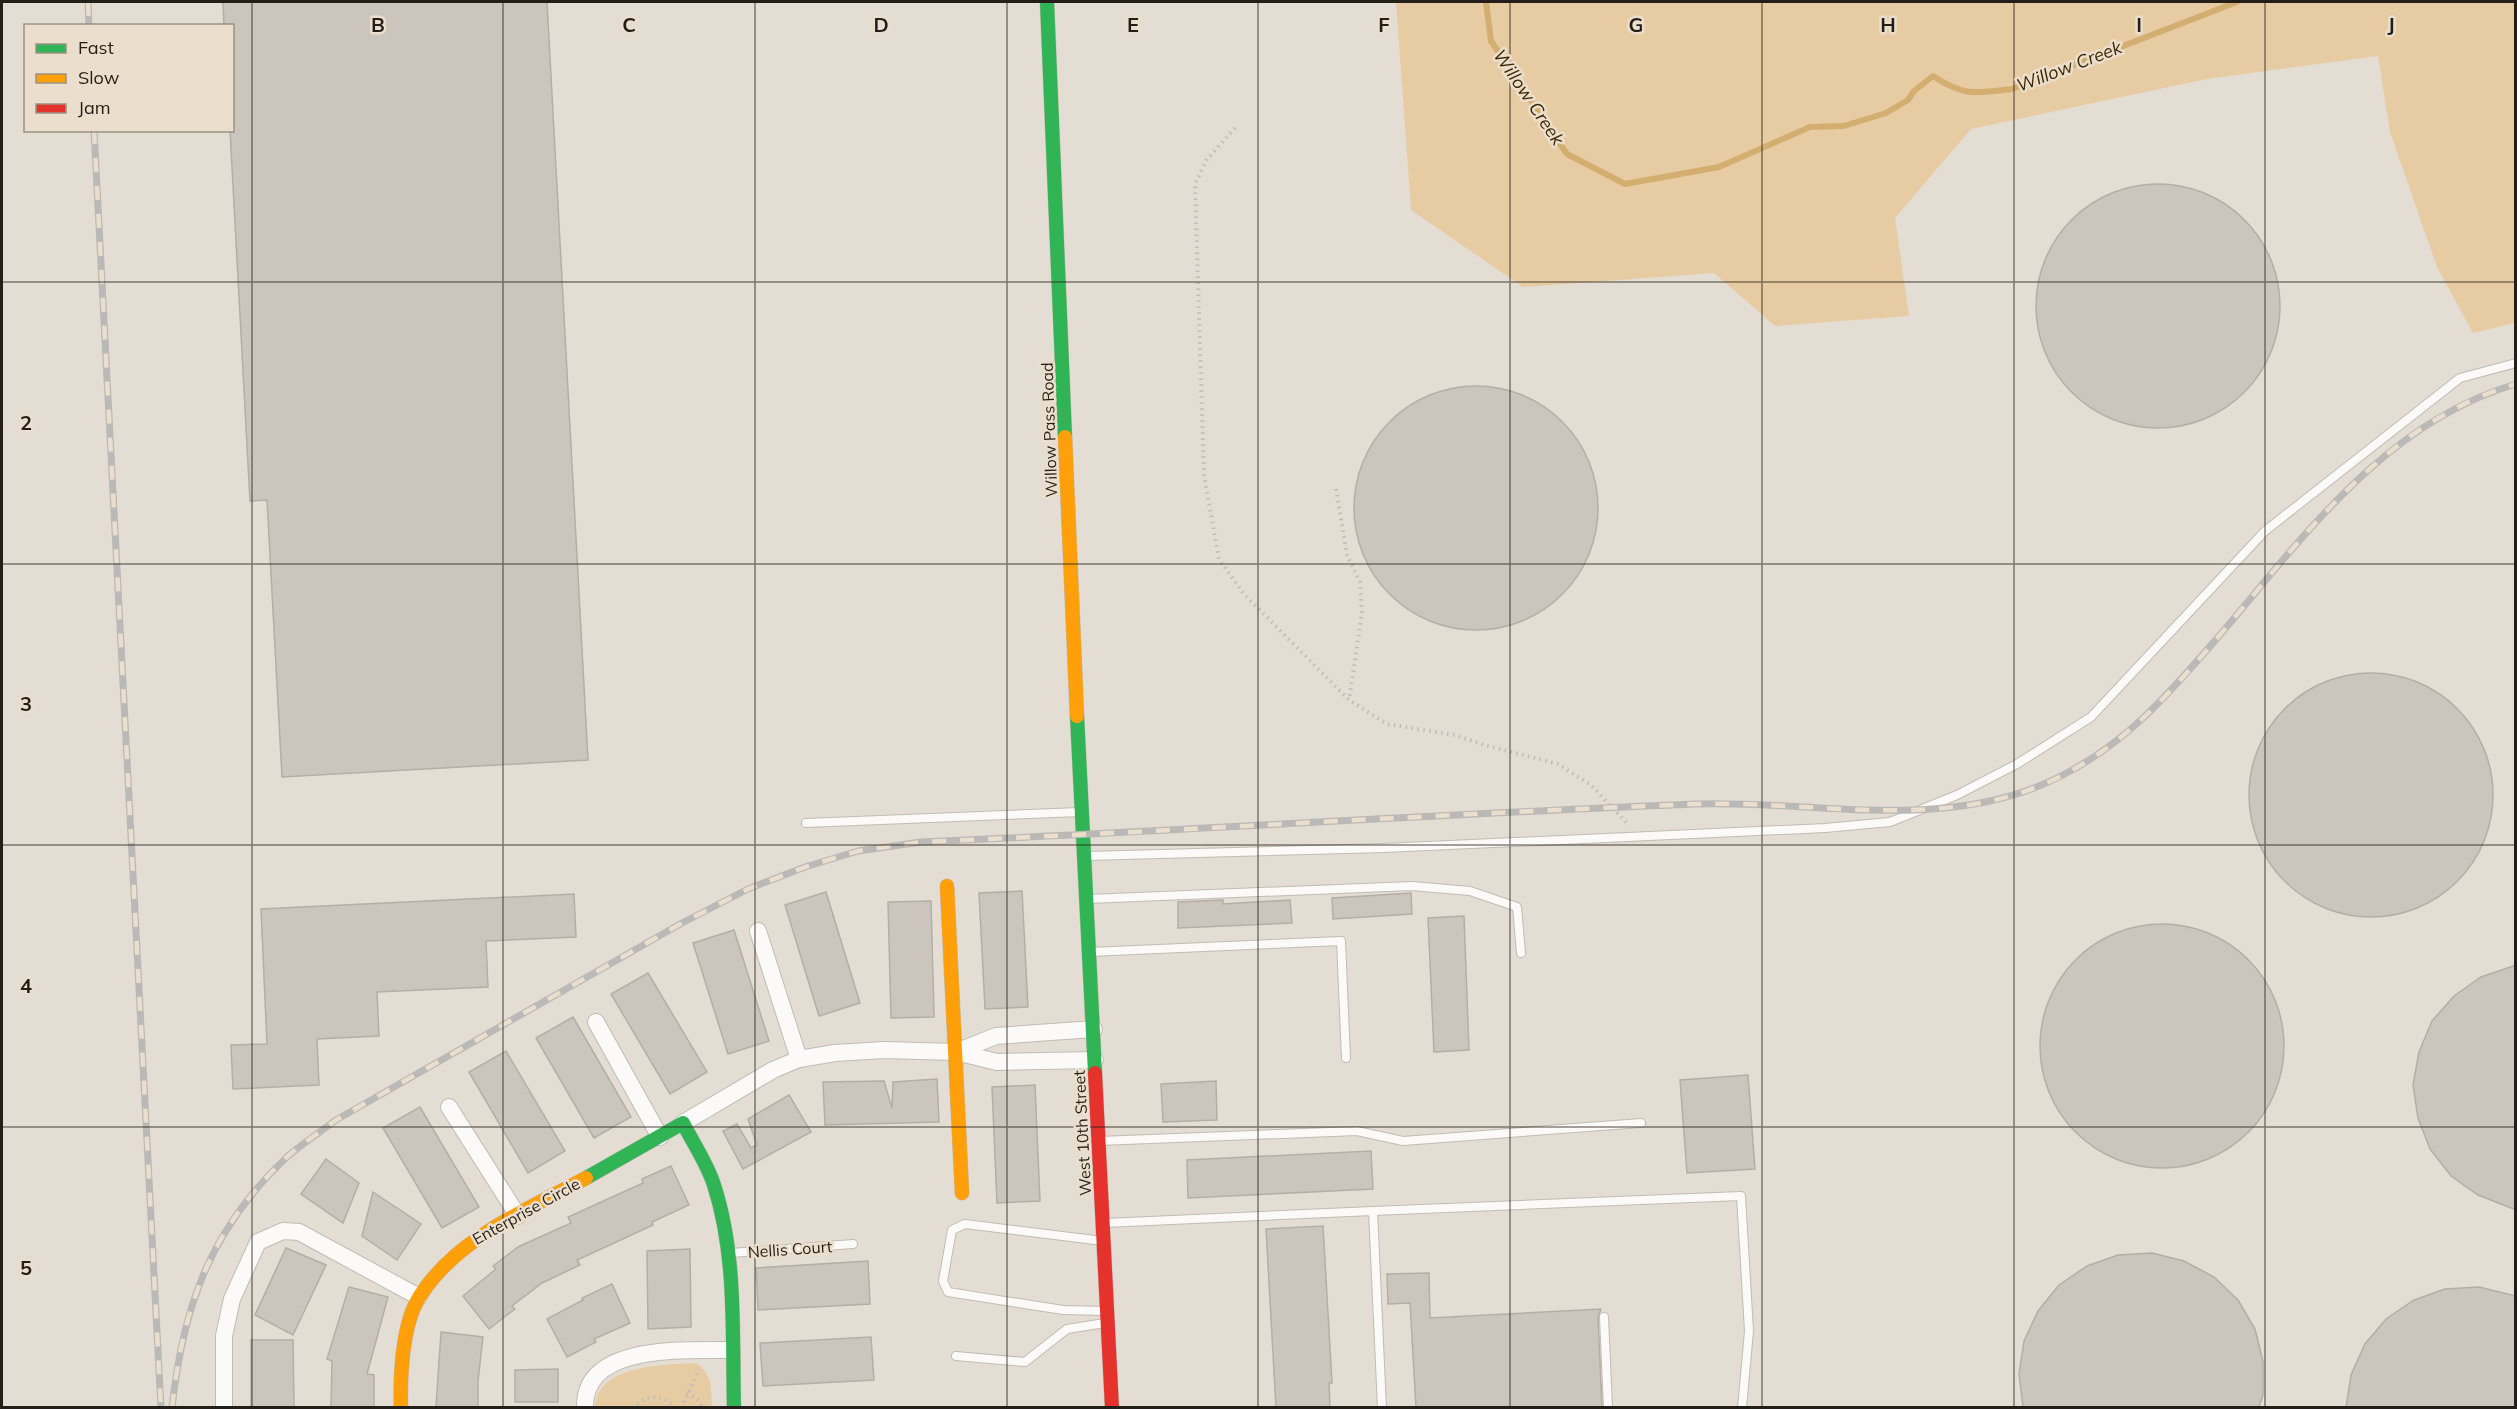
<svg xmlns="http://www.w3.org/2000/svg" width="2517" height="1409" viewBox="0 0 2517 1409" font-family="Mulish,sans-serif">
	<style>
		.green { fill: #e7cca3 }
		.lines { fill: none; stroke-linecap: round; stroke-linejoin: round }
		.stream { stroke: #d3ae70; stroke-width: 6 }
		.building { fill: #cbc5be; stroke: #b4aea6; stroke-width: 1.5 }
		.lane-casing { stroke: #c1bcb3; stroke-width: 10 }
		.street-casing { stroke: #c1bcb3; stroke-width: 18 }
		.fast-casing { stroke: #c1bcb3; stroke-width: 15 }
		.slow-casing { stroke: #c1bcb3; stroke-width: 15 }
		.jam-casing { stroke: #c1bcb3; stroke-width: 15 }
		.path { stroke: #bfbdb9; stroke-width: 4; stroke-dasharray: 1.5 4.5; stroke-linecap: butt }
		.lane { stroke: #fbfaf8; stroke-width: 8 }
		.street { stroke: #fbfaf8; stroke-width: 16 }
		.fast { stroke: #30b455; stroke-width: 14 }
		.slow { stroke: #ff9f0a; stroke-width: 14 }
		.jam { stroke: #e5322d; stroke-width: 14 }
		.rail-casing { stroke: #bbb9b7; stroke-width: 7 }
		.rail { stroke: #ebdecc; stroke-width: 4.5; stroke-dasharray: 14; stroke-linecap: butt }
		.grid { fill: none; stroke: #231f18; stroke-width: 1.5; stroke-opacity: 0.55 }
		.labels { text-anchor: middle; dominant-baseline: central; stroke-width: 5; stroke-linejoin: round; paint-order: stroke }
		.street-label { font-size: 16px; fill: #231f18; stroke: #ebdecc }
		.water-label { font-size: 18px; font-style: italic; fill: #3d2903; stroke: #ebdecc }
		.grid-label { font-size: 20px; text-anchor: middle; font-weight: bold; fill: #231f18; stroke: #ebdecc; stroke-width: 5; stroke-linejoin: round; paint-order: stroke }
	</style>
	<rect width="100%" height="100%" fill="#e4ddd3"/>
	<g class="green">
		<polygon points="1396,2 2515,2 2515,323 2473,333 2437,267 2390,132 2378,56 2207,79 1971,129 1895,218 1909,316 1775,326 1714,273 1523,287 1411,210"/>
		<path d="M696,1363C713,1374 711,1389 712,1407H595C598,1364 664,1365 696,1363Z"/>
	</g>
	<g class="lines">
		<path class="stream" d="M1486,2L1491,41L1567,154L1625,184L1719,167L1810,127L1844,126L1886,113L1908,100L1914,91L1933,76C1965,97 1975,93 2012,89L2237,2"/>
	</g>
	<g class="building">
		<polygon points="223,2 547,2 588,760 282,777 267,500 250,501 230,130 232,130 232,26 224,26"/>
		<circle cx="2158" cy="306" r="122"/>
		<circle cx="1476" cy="508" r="122"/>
		<circle cx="2371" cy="795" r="122"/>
		<polygon points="1022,891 1028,1007 985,1009 979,893"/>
		<polygon points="826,892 860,1003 819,1016 785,905"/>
		<polygon points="1411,893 1412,914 1333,919 1332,898"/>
		<polygon points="574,894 576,937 486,941 488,987 377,992 379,1036 317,1039 319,1085 233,1089 231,1045 267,1044 261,909"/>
		<polygon points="1223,900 1223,904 1290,900 1292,923 1178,928 1178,902"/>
		<polygon points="931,901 934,1017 891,1018 888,902"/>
		<polygon points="1464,916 1469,1050 1434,1052 1428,918"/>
		<circle cx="2162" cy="1046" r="122"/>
		<polygon points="734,930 769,1041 728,1054 693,943"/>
		<polygon points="2516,965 2516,1210 2478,1195 2451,1176 2430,1149 2418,1118 2413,1085 2419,1052 2432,1021 2454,996 2481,977"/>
		<polygon points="648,973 707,1072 670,1094 611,994"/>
		<polygon points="573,1017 631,1117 594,1138 536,1038"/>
		<polygon points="506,1051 565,1151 528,1173 469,1072"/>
		<polygon points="1748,1075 1755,1169 1687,1173 1680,1080"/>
		<polygon points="937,1079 939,1122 825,1125 823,1082 884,1081 892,1108 893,1082"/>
		<polygon points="1216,1081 1217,1120 1163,1122 1161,1084"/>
		<polygon points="1035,1085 1040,1201 997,1203 992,1087"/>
		<polygon points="789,1095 811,1132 743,1169 723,1131 737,1124 751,1148 757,1145 748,1119"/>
		<polygon points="420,1107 479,1207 442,1228 383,1128"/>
		<polygon points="1371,1151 1373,1189 1188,1198 1187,1160"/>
		<polygon points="326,1159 359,1183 343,1223 301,1194"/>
		<polygon points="671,1166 689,1205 652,1222 653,1225 577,1260 580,1265 542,1283 512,1306 515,1309 489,1329 463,1296 496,1269 493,1266 518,1247 571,1223 568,1217 643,1183 642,1179"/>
		<polygon points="373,1192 421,1224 397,1260 362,1236"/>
		<polygon points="1323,1226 1332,1383 1329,1383 1330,1407 1276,1407 1266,1229"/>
		<polygon points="286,1248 326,1265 293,1335 255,1315"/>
		<polygon points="690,1249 691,1327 648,1329 647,1251"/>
		<polygon points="2152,1253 2184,1261 2214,1277 2238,1300 2255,1329 2263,1361 2263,1395 2259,1407 2023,1407 2019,1374 2024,1341 2038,1311 2059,1285 2087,1266 2118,1255"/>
		<polygon points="868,1261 870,1304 758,1310 756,1268"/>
		<polygon points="1429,1273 1430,1318 1601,1309 1598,1317 1602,1407 1416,1407 1410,1303 1388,1304 1387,1274"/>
		<polygon points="612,1284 630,1323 594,1339 596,1342 567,1357 547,1319 583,1300 582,1298"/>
		<polygon points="349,1287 388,1297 367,1374 374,1375 374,1407 331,1407 332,1361 327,1359"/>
		<polygon points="2479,1287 2516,1296 2516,1407 2346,1407 2351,1375 2365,1344 2386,1319 2414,1300 2445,1289"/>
		<polygon points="441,1332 483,1337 478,1381 478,1407 436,1407"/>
		<polygon points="871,1337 874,1380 763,1386 760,1343"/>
		<polygon points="251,1340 293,1340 294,1407 251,1407"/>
		<polygon points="558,1369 558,1402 515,1402 515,1370"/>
	</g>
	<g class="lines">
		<defs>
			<g id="lane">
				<polyline points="806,823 1080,812"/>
				<polyline points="1086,856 1384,848 1825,828 1890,822 1957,795 2017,764 2091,717 2265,531 2460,378 2516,363"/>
				<polyline points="1088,899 1412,886 1470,891 1517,907 1521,953"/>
				<polyline points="1090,952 1341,941 1346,1058"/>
				<polyline points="1099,1141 1357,1131 1403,1141 1641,1123"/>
				<polyline points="1373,1211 1741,1196 1749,1331 1742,1408"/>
				<polyline points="1105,1223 1373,1211 1382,1408"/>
				<polyline points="1103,1241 965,1224 952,1230 943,1281 948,1292 1063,1310 1106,1311"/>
				<polyline points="731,1253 853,1244"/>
				<polyline points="1604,1317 1608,1408"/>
				<polyline points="956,1356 1025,1362 1067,1329 1105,1323"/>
			</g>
			<g id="street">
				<polyline points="758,931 799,1059"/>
				<polyline points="596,1022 660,1137"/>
				<polyline points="956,1052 996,1036 1094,1029"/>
				<polyline points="449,1107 518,1216"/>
				<polyline points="683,1123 773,1070 799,1059 835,1053 884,1050 956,1052 997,1062 1095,1060"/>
				<polyline points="224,1408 224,1336 232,1299 258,1242 283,1231 299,1232 419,1297"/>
				<path d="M585,1408C583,1342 688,1351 732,1350"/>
			</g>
			<g id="fast">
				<polyline points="1047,2 1065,437"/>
				<polyline points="1077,716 1095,1073"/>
				<path d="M586,1178L683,1123C693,1143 707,1163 714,1185C737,1256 732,1334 734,1408"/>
			</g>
			<g id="slow">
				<polyline points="1065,437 1077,716"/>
				<polyline points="947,886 962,1193"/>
				<path d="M401,1408C400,1377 402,1323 420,1296C457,1238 527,1210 586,1178"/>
			</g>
			<polyline id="jam" points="1095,1073 1112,1408"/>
		</defs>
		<use href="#lane" class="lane-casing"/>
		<use href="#street" class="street-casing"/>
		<use href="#fast" class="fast-casing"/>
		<use href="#slow" class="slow-casing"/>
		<use href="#jam" class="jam-casing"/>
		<g class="path">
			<polyline points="1235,128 1207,159 1195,184 1204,475 1219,559 1243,593 1349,700 1387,724 1455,735 1484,745 1558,764 1591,785 1627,823"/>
			<polyline points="1336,489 1347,555 1360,582 1362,613 1349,700"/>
			<polyline points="687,1393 698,1400 703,1408"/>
			<path d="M633,1408C646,1393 663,1394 676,1408"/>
			<polyline points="682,1408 699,1369"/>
		</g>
		<use href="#lane" class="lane"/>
		<use href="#street" class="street"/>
		<use href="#fast" class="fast"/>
		<use href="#slow" class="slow"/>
		<use href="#jam" class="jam"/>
		<defs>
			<g id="rail">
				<polyline points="88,2 89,26"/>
				<polyline points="94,130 161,1408"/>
				<path d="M172,1408C183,1305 211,1228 288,1156C303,1143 320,1132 336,1120L682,923L748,889L805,867L858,851L921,842C1179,831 1438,814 1696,804C1817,800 1948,834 2061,776C2126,743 2166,697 2213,643C2299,543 2382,423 2516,384"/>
			</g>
		</defs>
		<use href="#rail" class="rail-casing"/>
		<use href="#rail" class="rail"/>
	</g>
	<path class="grid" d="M252,2V1408M503,2V1408M755,2V1408M1007,2V1408M1258,2V1408M1510,2V1408M1762,2V1408M2014,2V1408M2265,2V1408M2,282H2516M2,564H2516M2,845H2516M2,1127H2516"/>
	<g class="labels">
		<g class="street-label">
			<text transform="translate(1049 430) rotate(-92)">Willow Pass Road</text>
			<text transform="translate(1082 1133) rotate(-93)">West 10th Street</text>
			<text transform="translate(526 1211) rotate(-29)">Enterprise Circle</text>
			<text transform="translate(790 1249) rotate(-4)">Nellis Court</text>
		</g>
		<g class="water-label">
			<text transform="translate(2069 66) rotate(-21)">Willow Creek</text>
			<text transform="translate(1529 97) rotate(56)">Willow Creek</text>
		</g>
	</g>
	<g class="grid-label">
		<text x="378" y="32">B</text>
		<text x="629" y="32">C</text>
		<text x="881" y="32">D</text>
		<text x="1133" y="32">E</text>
		<text x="1384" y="32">F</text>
		<text x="1636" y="32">G</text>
		<text x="1888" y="32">H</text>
		<text x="2139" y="32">I</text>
		<text x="2391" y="32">J</text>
		<text x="26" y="430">2</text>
		<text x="26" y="711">3</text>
		<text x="26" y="993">4</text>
		<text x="26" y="1275">5</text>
	</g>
	<rect width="2517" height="1409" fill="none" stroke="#231f18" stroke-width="6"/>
	<rect x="24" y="24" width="210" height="108" fill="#ebdecc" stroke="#9b9284" stroke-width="1.5"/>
	<rect x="36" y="44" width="30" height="9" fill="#30b455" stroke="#9b9284" stroke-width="1.5"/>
	<text x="78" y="54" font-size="18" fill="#231f18">Fast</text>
	<rect x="36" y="74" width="30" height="9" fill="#ff9f0a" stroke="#9b9284" stroke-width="1.5"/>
	<text x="78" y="84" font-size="18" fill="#231f18">Slow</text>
	<rect x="36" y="104" width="30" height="9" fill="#e5322d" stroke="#9b9284" stroke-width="1.5"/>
	<text x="78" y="114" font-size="18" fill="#231f18">Jam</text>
</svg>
